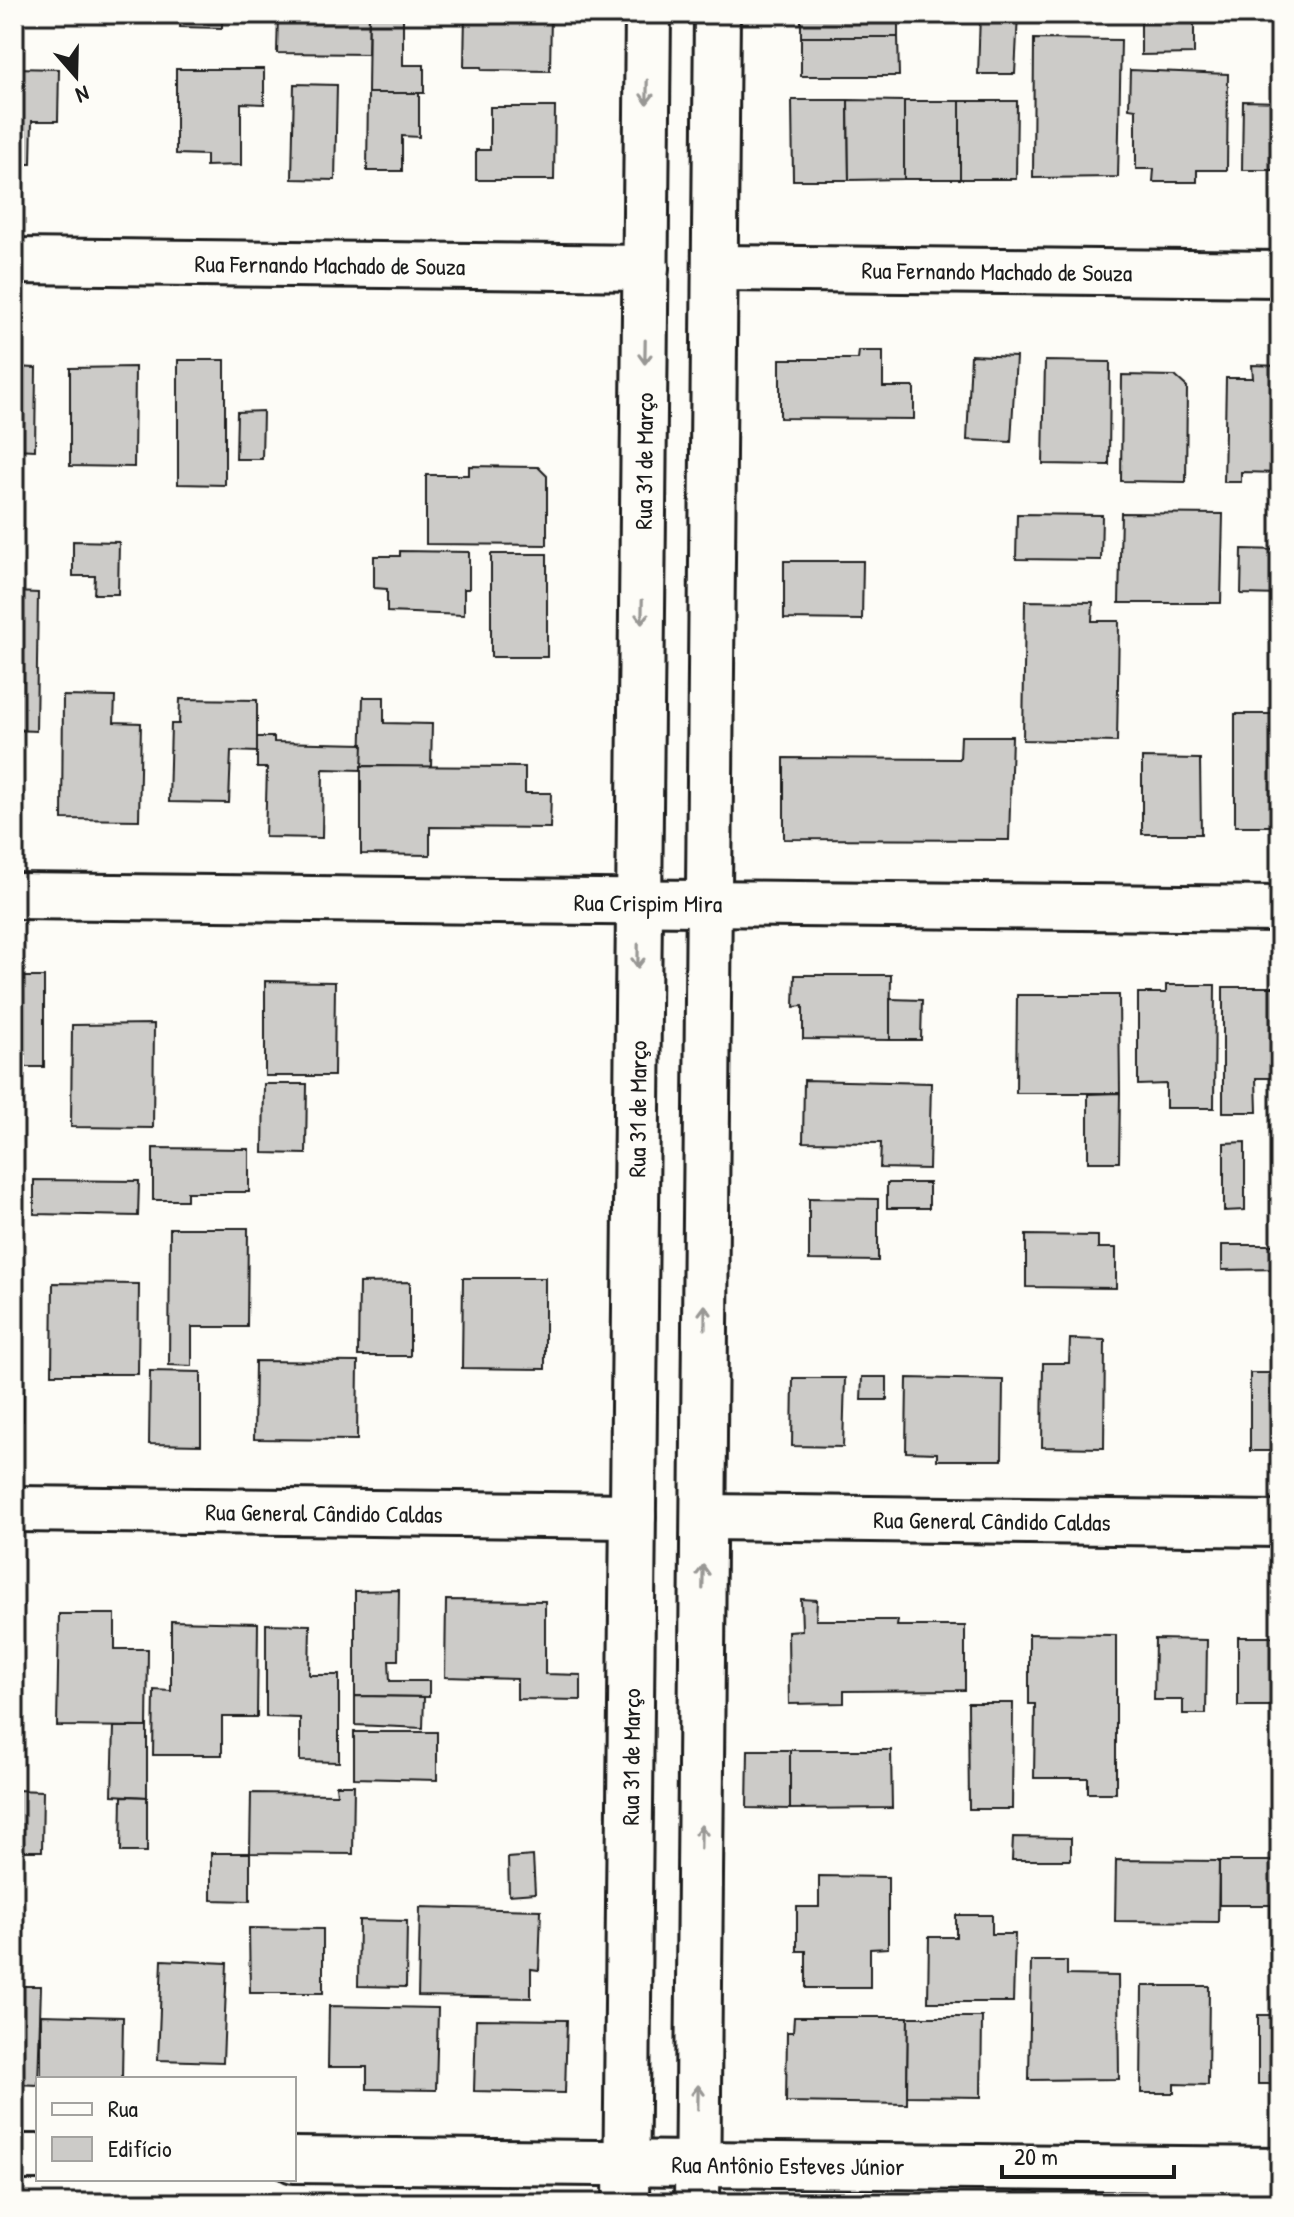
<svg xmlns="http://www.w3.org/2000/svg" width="1294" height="2217" viewBox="0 0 1294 2217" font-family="'Patrick Hand',sans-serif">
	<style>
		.building { fill: #cccbc8; stroke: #1c1c1c; stroke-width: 2 }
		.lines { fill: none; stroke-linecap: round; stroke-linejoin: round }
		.street-casing { stroke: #1c1c1c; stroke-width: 50 }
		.secondary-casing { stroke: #1c1c1c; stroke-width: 50 }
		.street { stroke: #fdfcf7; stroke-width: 44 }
		.secondary { stroke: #fdfcf7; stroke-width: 44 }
		.oneway { stroke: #989794 }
		.labels { text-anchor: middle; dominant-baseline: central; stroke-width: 6; stroke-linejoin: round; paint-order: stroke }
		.street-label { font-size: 24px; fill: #1c1c1c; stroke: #fdfcf7 }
	</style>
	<rect width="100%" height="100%" fill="#fdfcf7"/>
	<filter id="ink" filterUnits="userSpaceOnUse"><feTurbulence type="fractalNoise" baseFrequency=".0125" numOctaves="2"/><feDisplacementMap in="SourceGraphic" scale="16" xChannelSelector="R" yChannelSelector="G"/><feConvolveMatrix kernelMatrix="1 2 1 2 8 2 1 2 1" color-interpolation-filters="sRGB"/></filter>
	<g filter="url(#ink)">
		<g class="building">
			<polygon points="66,14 144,14 143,18"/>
			<polygon points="164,14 222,14 222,28 180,27 181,14"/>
			<polygon points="278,14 369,14 368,54 277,53"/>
			<polygon points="369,14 403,14 403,65 424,65 424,93 368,93"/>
			<polygon points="465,14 551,15 550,71 482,70 481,67 464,67"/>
			<rect x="801" y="14" width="97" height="23"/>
			<polygon points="980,14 1018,14 1015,74 978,74"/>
			<polygon points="1141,14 1194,14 1194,54 1141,55"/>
			<polygon points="801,37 898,37 899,76 801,76"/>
			<polygon points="1034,39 1121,40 1118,177 1033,178"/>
			<polygon points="14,68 59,69 58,121 32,121 31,164 14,164"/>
			<polygon points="176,69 264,69 264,104 241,103 241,165 206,166 206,155 176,154"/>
			<polygon points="1130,70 1228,74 1227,170 1197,170 1197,182 1153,182 1154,169 1136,169 1136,109 1129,108"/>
			<polygon points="294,84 337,85 335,180 292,179"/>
			<polygon points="368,93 419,93 419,137 402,136 402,171 367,171"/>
			<polygon points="792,100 848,100 849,180 793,180"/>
			<polygon points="848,100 904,101 904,179 849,180"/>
			<rect x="904" y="101" width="56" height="78"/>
			<polygon points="960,101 1017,101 1016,179 960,179"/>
			<polygon points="1243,101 1280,102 1280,170 1242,170"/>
			<polygon points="490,107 555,107 554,180 476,180 476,150 490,150"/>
			<polygon points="859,351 883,351 883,387 914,387 914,419 780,418 780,359 858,359"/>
			<polygon points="971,355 1016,357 1011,442 967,440"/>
			<polygon points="178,360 225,360 225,485 178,484"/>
			<polygon points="1045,361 1110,362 1109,465 1043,464"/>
			<polygon points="1252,365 1280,366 1280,473 1241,472 1241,482 1224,482 1226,378 1253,378"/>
			<polygon points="14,367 36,368 35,450 14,449"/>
			<polygon points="135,367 134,467 70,466 70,368"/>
			<polygon points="1122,375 1175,376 1187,387 1186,482 1121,481"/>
			<polygon points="263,411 262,459 236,459 237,412"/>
			<polygon points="469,466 538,467 547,476 547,545 426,544 426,475 469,475"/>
			<polygon points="1121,513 1223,514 1221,603 1119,603"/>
			<polygon points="1017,514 1102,515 1101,560 1016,559"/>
			<polygon points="73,541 119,542 118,594 94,594 95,576 73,576"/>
			<polygon points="1242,549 1280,550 1280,595 1241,594"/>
			<polygon points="400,551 469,552 469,589 464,589 464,615 387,612 387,589 374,588 374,556 400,556"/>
			<rect x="491" y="554" width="56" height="103"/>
			<polygon points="784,561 863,561 862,620 784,619"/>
			<polygon points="14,592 38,593 36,731 14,730"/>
			<polygon points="1025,601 1093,602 1092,621 1119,621 1117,742 1023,740"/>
			<polygon points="63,696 115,697 114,722 141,723 139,820 62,819"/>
			<polygon points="363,697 384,697 384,723 432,724 431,767 361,766"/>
			<polygon points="180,699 257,700 257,752 231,751 229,803 169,802 171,724 179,724"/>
			<rect x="1235" y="714" width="45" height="112"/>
			<polygon points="961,736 1012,736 1009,840 784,839 784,758 960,759"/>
			<polygon points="257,737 274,737 274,742 363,744 362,770 323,769 322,838 265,837 267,768 257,768"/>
			<polygon points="1142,758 1200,759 1201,834 1142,834"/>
			<polygon points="361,766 525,767 525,793 551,793 550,828 430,827 430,855 361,854"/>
			<polygon points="795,975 891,975 890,1040 803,1039 803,1006 794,1007"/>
			<rect x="14" y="977" width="30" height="90"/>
			<polygon points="265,981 335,982 334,1076 265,1076"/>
			<polygon points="1166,985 1215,985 1214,1108 1166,1108 1166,1084 1138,1085 1138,993 1166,993"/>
			<polygon points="1223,987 1280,987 1280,1065 1278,1078 1256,1078 1257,1112 1223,1112"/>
			<polygon points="1017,995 1119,995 1120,1093 1016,1093"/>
			<polygon points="890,999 922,1000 921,1040 890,1040"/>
			<polygon points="154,1024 153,1128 71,1127 72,1025"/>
			<polygon points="804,1080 931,1083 929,1169 880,1168 881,1143 803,1142"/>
			<polygon points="264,1084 307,1084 306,1154 263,1153"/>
			<polygon points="1120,1093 1119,1162 1088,1162 1088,1094"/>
			<polygon points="1245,1142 1245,1210 1224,1211 1224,1143"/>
			<polygon points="153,1148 249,1149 249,1192 187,1192 187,1200 153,1200"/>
			<polygon points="34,1180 139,1181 138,1216 34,1214"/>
			<rect x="887" y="1183" width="42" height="25"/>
			<polygon points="809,1198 878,1199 878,1261 809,1260"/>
			<polygon points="170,1228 248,1228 247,1327 192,1327 192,1366 169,1365"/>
			<polygon points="1026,1235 1098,1236 1098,1248 1116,1248 1116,1288 1026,1287"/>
			<polygon points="1222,1245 1280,1245 1280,1269 1222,1270"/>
			<polygon points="463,1278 545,1278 545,1369 462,1368"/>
			<polygon points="410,1282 410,1356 358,1356 359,1283"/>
			<polygon points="53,1283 139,1284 138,1374 52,1374"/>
			<polygon points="14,1330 24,1331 23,1421 14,1421"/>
			<polygon points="1070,1339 1105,1340 1104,1448 1042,1447 1043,1363 1069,1363"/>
			<polygon points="255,1361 358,1362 357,1440 254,1439"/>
			<polygon points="150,1371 201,1372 201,1445 149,1444"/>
			<rect x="1250" y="1373" width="30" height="78"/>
			<polygon points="862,1377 887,1377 887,1400 861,1400"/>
			<polygon points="793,1378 845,1378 843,1447 792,1446"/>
			<polygon points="907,1378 1003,1380 1002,1460 937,1460 937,1453 906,1452"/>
			<polygon points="399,1590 398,1660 389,1660 390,1681 429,1681 429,1697 355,1696 355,1591"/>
			<polygon points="801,1599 817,1600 816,1620 898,1620 897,1626 965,1626 965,1690 844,1691 844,1703 789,1704 788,1631 802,1630"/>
			<polygon points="446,1600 545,1601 545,1674 581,1675 581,1700 517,1699 517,1679 445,1677"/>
			<polygon points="59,1614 115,1614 115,1649 148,1649 147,1727 57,1726"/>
			<polygon points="171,1621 258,1623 257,1717 222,1717 222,1755 153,1755 154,1690 171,1691"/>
			<polygon points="266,1624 310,1625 309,1675 339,1675 339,1762 300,1761 300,1718 266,1717"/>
			<polygon points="1029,1634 1116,1635 1116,1793 1088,1793 1088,1778 1034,1778 1035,1704 1029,1704"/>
			<rect x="1238" y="1637" width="42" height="69"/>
			<polygon points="1155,1639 1207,1640 1206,1714 1183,1714 1183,1700 1154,1700"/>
			<polygon points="14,1657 18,1657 17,1748 14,1748"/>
			<polygon points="355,1696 424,1697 423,1728 355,1725"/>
			<polygon points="968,1703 1013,1703 1012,1809 969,1809"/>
			<polygon points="114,1727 147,1727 147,1797 112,1795"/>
			<polygon points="354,1732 437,1732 437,1780 354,1778"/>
			<polygon points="748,1750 790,1750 790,1809 747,1808"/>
			<polygon points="790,1750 891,1750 892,1808 790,1809"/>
			<polygon points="336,1785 354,1785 353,1854 250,1853 251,1793 337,1794"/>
			<polygon points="14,1790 43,1791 42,1851 14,1851"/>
			<polygon points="122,1796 147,1797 147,1852 121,1852"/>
			<polygon points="1013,1837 1071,1838 1071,1860 1012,1860"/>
			<polygon points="211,1853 250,1853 250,1901 211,1900"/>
			<polygon points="533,1856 535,1893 509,1895 508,1858"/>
			<polygon points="1116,1860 1219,1861 1218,1922 1115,1921"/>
			<rect x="1219" y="1861" width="61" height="44"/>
			<polygon points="819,1876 888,1877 888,1948 870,1949 870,1988 806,1988 806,1951 797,1951 797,1907 819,1907"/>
			<rect x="1271" y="1905" width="9" height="35"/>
			<polygon points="420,1907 541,1910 539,1970 531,1969 531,1998 418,1996"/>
			<polygon points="956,1915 992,1915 992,1934 1015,1934 1013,2002 928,2002 929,1937 956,1937"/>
			<polygon points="359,1920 407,1921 406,1987 358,1986"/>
			<polygon points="249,1928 323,1929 323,1993 250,1993"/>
			<polygon points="162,1960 227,1963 223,2062 158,2060"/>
			<polygon points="1031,1961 1067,1961 1067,1975 1118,1976 1119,2079 1029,2080"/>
			<polygon points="14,1986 41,1986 38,2085 14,2084"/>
			<polygon points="1142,1986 1209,1986 1208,2085 1174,2084 1174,2093 1141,2093"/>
			<polygon points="329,2006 438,2008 436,2090 367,2089 367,2067 328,2067"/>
			<polygon points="41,2015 123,2017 122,2079 41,2079"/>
			<rect x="1258" y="2015" width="22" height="69"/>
			<polygon points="794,2017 908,2017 907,2104 786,2102 787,2032 793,2032"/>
			<polygon points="908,2017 982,2017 981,2097 907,2096"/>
			<polygon points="476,2019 567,2020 565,2093 474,2091"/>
		</g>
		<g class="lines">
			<defs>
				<g id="street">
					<path id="s1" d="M14,261L646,268"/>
					<path id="s2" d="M715,268L1280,274"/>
					<path id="s3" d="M14,896L1280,909"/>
					<path id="s4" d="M14,1509L633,1516"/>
					<path id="s5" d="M704,1517L1280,1524"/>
					<polyline points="14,2157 38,2157"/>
					<path id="s6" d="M294,2160L1280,2170"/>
				</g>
				<g id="secondary">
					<path id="s7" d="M626,2203L648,14"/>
					<polyline points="697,2203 717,14"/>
				</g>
			</defs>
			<use href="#street" class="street-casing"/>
			<use href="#secondary" class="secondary-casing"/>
			<use href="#street" class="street"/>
			<use href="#secondary" class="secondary"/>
		</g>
		<defs><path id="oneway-shaft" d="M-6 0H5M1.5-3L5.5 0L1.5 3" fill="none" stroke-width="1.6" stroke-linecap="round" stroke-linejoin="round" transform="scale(2)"/></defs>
		<g class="oneway">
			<use href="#oneway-shaft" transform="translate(647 92) rotate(91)"/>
			<use href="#oneway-shaft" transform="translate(645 352) rotate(91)"/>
			<use href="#oneway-shaft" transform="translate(642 612) rotate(91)"/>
			<use href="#oneway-shaft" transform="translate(638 956) rotate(91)"/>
			<use href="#oneway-shaft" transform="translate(705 1317) rotate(-90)"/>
			<use href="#oneway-shaft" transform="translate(703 1577) rotate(-89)"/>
			<use href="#oneway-shaft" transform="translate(701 1837) rotate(-89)"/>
			<use href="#oneway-shaft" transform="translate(698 2097) rotate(-89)"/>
		</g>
	</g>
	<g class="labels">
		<g class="street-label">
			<text stroke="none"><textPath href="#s1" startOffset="316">Rua Fernando Machado de Souza</textPath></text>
			<text stroke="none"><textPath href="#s2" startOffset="282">Rua Fernando Machado de Souza</textPath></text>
			<text stroke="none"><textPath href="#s7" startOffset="1742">Rua 31 de Março</textPath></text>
			<text stroke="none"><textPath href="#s3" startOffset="634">Rua Crispim Mira</textPath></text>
			<text stroke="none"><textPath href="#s7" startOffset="1094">Rua 31 de Março</textPath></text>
			<text stroke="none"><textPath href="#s4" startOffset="310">Rua General Cândido Caldas</textPath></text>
			<text stroke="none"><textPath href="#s5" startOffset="288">Rua General Cândido Caldas</textPath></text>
			<text stroke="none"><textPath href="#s7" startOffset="446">Rua 31 de Março</textPath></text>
			<text stroke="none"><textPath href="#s6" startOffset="494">Rua Antônio Esteves Júnior</textPath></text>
		</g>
	</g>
	<rect width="1294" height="2217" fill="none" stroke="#fdfcf7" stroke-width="48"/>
	<rect x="24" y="24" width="1246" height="2169" fill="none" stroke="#1c1c1c" stroke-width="3" filter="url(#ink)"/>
	<rect x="36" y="2077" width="260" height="104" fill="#fdfcf7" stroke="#a3a29f" stroke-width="2"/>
	<rect x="52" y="2103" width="40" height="12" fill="#fdfcf7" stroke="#a3a29f" stroke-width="2"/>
	<text x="108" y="2117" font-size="24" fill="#1c1c1c">Rua</text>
	<rect x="52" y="2137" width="40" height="24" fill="#cccbc8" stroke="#a3a29f" stroke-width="2"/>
	<text x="108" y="2157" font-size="24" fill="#1c1c1c">Edifício</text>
	<g transform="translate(76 76) rotate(160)" stroke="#fdfcf7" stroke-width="6" paint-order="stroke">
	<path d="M0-6L14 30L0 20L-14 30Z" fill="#1c1c1c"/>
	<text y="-12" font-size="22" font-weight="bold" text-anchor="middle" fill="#1c1c1c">N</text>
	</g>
	<path d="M1002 2165v12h172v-12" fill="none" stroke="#1c1c1c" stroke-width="4"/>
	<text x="1014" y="2165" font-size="24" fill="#1c1c1c" stroke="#fdfcf7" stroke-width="6" paint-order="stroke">20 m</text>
</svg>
